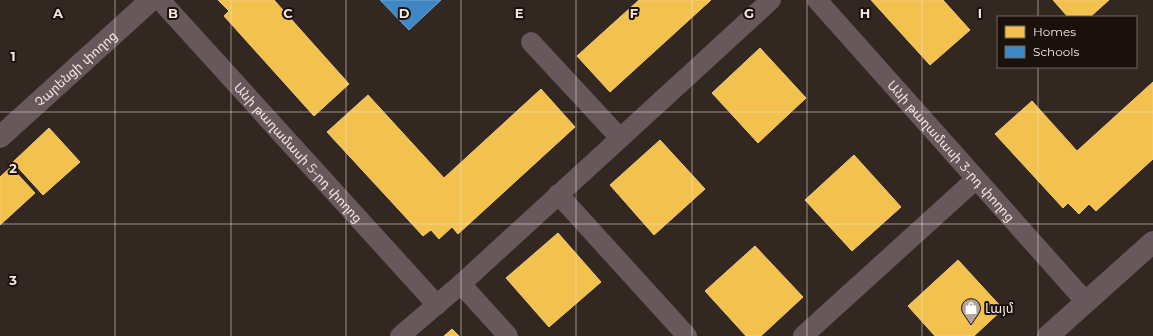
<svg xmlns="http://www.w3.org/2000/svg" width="1153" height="336" viewBox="0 0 1153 336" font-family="Montserrat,'Noto Sans Armenian',sans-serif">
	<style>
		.homes { fill: #f2c14e; stroke: #f3cc7a }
		.schools { fill: #3f88c5; stroke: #76a4cd }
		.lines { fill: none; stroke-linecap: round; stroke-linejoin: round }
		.minor { stroke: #68585c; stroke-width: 20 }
		.tertiary { stroke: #68585c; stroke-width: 22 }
		.grid { fill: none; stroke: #f5e7e0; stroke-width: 1; stroke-opacity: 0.55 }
		.labels { text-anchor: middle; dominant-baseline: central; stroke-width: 4; stroke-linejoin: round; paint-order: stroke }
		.street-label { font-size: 13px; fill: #f5e7e0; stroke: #1a110c }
		.poi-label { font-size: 13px; fill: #f5e7e0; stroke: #1a110c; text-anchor: start }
		.grid-label { font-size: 13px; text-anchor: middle; font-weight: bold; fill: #f5e7e0; stroke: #1a110c; stroke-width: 4; stroke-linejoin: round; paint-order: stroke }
	</style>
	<rect width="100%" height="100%" fill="#322721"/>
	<g class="homes">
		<polygon points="218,0 274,0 349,84 314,116 224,16 229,11"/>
		<polygon points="639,0 711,0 610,92 577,56"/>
		<polygon points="871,0 943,0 970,30 930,65"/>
		<polygon points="1053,0 1109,0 1090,17 1068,17"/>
		<polygon points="760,48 806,98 758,143 712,93"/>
		<polygon points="1153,82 1153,159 1096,211 1089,204 1079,214 1068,203 1063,208 995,134 1032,101 1077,151"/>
		<polygon points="541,89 575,127 458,234 452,227 439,239 431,230 423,236 327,132 368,95 444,178"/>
		<polygon points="49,128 80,162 43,195 13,162"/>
		<polygon points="660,140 705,189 654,235 610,185"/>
		<polygon points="854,155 901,207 852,251 805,200"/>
		<polygon points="11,167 35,193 0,225 0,177"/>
		<polygon points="558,233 601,282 549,327 506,278"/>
		<polygon points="755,246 803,297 761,336 746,336 705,291"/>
		<polygon points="958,260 1003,309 974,336 935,336 908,306"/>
		<polygon points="452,329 459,336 444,336"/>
	</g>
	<polygon class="schools" points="380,0 441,0 409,30"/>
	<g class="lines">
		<g class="minor">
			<path id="s1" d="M160,0L437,305"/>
			<path id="s2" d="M817,0L1086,302"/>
			<polyline points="531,42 620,138"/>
			<polyline points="558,194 687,336"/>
			<polyline points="461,284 508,336"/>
			<polyline points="400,336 461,284 771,0"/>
			<polyline points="803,336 976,179"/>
		</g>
		<g class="tertiary">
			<path id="s3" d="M0,137L151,0"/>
			<polyline points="1048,336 1153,242"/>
		</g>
	</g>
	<path class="grid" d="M115,0V336M231,0V336M346,0V336M461,0V336M576,0V336M692,0V336M807,0V336M922,0V336M1038,0V17M1038,67V336M0,112H1153M0,224H1153"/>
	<defs>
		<symbol id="shop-pin" viewBox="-11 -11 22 30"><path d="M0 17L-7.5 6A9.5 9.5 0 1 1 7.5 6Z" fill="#b1a49d" stroke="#1a110c"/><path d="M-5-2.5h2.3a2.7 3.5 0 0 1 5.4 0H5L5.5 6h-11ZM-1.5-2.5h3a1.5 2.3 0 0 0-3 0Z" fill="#fff"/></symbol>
	</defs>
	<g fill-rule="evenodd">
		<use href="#shop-pin" x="960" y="297" width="22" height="30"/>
	</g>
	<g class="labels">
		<g class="street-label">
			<text stroke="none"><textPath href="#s3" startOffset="102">Չարենցի փողոց</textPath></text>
			<text stroke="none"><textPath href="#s2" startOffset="202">Անի թաղամասի 3-րդ փողոց</textPath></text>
			<text stroke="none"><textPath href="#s1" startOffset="206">Անի թաղամասի 5-րդ փողոց</textPath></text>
		</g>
		<g class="poi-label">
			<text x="985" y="308">Լայմ</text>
		</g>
	</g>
	<g class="grid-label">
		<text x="58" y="18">A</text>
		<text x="173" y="18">B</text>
		<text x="288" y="18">C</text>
		<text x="404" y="18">D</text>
		<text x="519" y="18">E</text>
		<text x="634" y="18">F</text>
		<text x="749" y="18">G</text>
		<text x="865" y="18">H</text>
		<text x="980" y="18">I</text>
		<text x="13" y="61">1</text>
		<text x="13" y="173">2</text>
		<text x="13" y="285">3</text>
	</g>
	<rect x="997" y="16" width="140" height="52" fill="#1a110c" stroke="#726761"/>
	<rect x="1005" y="26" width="20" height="12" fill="#f2c14e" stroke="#726761"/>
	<text x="1033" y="36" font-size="12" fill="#f5e7e0">Homes</text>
	<rect x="1005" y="46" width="20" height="12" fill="#3f88c5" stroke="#726761"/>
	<text x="1033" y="56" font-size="12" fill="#f5e7e0">Schools</text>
</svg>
